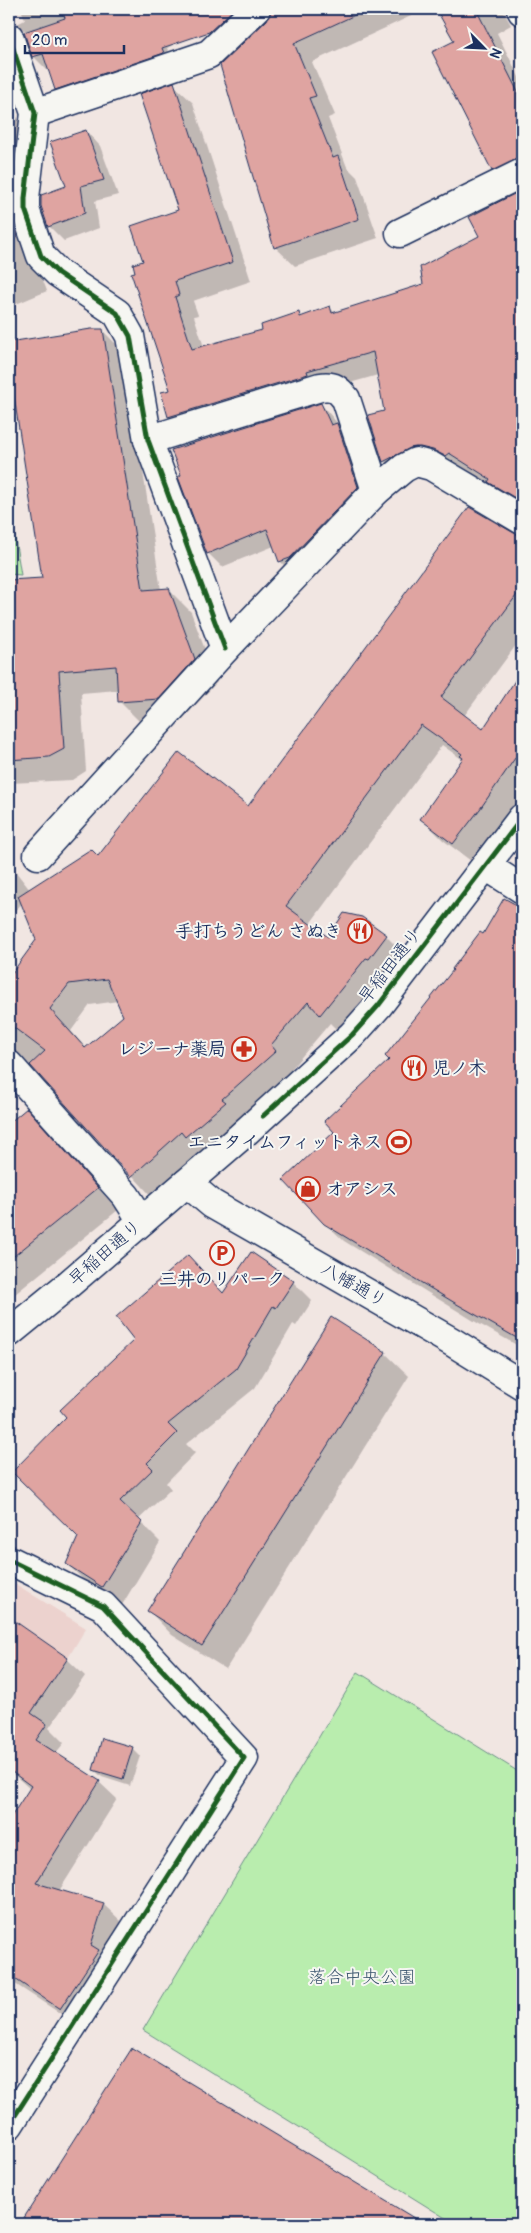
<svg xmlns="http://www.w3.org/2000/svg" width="531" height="2233" viewBox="0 0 531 2233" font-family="Pangolin,'Klee One',sans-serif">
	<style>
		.built { fill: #ecd2ce }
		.green { fill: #b9edae; stroke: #6a8e86 }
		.shadow { fill: #0003; fill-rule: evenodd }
		.building { fill: #dfa4a1; stroke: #1b2f5e; fill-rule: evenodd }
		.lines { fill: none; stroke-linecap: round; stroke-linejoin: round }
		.minor-casing { stroke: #1b2f5e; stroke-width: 31 }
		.tertiary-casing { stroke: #1b2f5e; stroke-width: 31 }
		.primary-casing { stroke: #1b2f5e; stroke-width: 31 }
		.minor { stroke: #f6f6f2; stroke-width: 28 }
		.tertiary { stroke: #f6f6f2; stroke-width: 28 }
		.primary { stroke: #f6f6f2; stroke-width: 28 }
		.cycleway-casing { stroke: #f6f6f2; stroke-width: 8 }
		.cycleway { stroke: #1b5e20; stroke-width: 5 }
		.labels { text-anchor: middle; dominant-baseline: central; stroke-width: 4; stroke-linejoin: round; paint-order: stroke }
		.poi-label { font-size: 18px; font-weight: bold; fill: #1b2f5e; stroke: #f6f6f2; text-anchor: end }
		.street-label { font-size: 18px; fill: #1b2f5e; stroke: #f6f6f2 }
		.park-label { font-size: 18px; fill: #3b556e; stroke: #f6f6f2 }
	</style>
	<rect width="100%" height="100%" fill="#f1e6e2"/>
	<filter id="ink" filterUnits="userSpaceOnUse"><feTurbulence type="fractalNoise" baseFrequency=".02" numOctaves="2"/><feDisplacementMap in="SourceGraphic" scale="10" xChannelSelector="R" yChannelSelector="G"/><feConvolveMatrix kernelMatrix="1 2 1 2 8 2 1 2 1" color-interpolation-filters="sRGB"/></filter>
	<g filter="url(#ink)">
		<polygon class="built" points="9,1580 86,1628 68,1658 9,1617"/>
		<g class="green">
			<polygon points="9,502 21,575 9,574"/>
			<polygon points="358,1672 522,1774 522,2224 455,2224 143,2030"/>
		</g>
		<g class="shadow">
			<polygon points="21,9 235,9 167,48 179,72 74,107 56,89 51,74 33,56 25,31 17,24 25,20"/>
			<polygon points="278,9 426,9 312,62 335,115 328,118 347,167 357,177 378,238 295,266 275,247 268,21 272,12"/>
			<polygon points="438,9 502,9 511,25 497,33 522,83 522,184 512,189 493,170 456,41"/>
			<polygon points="9,47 20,85 9,88"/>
			<polygon points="173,84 193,103 251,281 193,301 198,315 194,316 204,347 264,330 299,314 302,317 330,308 335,313 425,285 480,236 470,217 522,192 522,509 469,471 464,474 440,466 403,480 384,461 385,412 378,375 325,390 189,436 169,417 163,393 171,391 137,272 180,211"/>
			<polygon points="9,97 34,159 32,170 9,180"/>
			<polygon points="86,131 100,146 118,195 95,201 99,228 64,241 49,226 68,187"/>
			<polygon points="9,191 47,291 9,307"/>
			<polygon points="91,330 102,330 125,353 161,590 169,590 191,612 217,682 181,721 142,724 119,701 118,690 81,693 86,771 72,780 10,783 9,581 43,579 9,355 9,343"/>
			<polygon points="321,404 351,439 372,502 294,576 280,561 274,546 222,567 208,553"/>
			<path d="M468,511L522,551V637L464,716L483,731L522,673V800L475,864L443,840L421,818L463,760L442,745L309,925L329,939L386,936L407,957L342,1035L330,1023L292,1068L297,1073L153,1198L31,1064L9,1083V973L11,977L38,940L22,903L9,919V863L30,890L98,858L248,807ZM118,1001L124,1016L87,1049L71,1031L90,1005Z"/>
			<polygon points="504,899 522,906 522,1147 518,1154 522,1152 522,1348 474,1321 344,1241 325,1223 336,1132 483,936"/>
			<polygon points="27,1110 118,1210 9,1299 9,1117 12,1121"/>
			<polygon points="251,1253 293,1282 312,1301 296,1326 293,1324 255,1388 186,1444 195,1453 166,1483 171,1489 138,1520 160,1542 122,1605 87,1583 67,1564 223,1294"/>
			<polygon points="385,1353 409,1376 226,1669 172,1635 149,1611"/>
			<polygon points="9,1619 67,1659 85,1676 49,1728 64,1743 55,1754 99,1782 117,1799 59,1891 103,1904 121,1921 109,1961 78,2025 9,1980 9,1823 30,1789 9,1770 9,1755 15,1747 9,1742"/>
			<polygon points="132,1748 140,1756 130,1786 102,1777 94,1770"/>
			<polygon points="132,2050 422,2224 22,2224"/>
		</g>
		<g class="building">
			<polygon points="62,9 234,9 209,32 162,48 164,53 55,90 43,54 32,57 24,32 65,18"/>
			<polygon points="271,9 368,9 294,43 316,96 309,98 333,158 338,156 359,219 274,248 220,65 267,20"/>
			<polygon points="436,9 476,9 522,100 522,158 492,171 432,52 454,41"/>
			<polygon points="174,82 233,262 175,281 179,295 175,297 192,349 262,330 261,325 299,312 300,317 330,306 332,313 423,284 420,267 479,236 469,217 522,190 522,502 488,482 490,479 449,453 445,456 433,450 420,447 410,448 383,462 368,415 384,411 373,352 307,371 308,374 168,417 161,392 170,390 131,273 135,272 133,264 143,261 131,226 178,210 139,94"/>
			<polygon points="86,130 104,180 81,186 85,213 48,227 41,206 41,195 66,186 50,142"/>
			<polygon points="9,207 18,237 9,241"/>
			<polygon points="91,329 103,329 143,590 169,588 195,659 159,699 118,702 116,666 59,671 64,749 49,757 9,760 9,580 42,578 9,364 9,342"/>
			<polygon points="321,403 331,425 337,423 358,487 290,558 279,562 267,529 207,554 178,477 181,475 171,450"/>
			<path d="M469,507L514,533L522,536V588L441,697L483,729L522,670V748L480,809L453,844L420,819L463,758L460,756L462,754L421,725L286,906L328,937L344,913L362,917L387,935L369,959L366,958L320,1015L308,1002L271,1045L276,1051L222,1099L226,1102L185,1137L181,1132L131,1177L30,1065L45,1051L9,1024V977L36,940L18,896L91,849L98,856L179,752L248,806ZM107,979L123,1016L85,1048L50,1009L69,984Z"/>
			<polygon points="504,898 522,908 522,1341 455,1303 324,1224 283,1180 334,1132 324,1121 389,1060 385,1056 453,970 452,969 480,932 483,934"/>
			<polygon points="27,1108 98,1188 9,1260 9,1123"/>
			<polygon points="251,1252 294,1281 276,1308 273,1306 236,1369 168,1424 177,1433 147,1463 153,1469 120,1501 142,1522 102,1587 66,1564 78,1537 12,1472 66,1417 60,1410 134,1340 116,1317 188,1255 223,1293"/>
			<polygon points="331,1317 386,1352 202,1646 147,1611"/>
			<polygon points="9,1617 68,1658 31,1713 47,1724 36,1740 100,1781 36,1883 104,1903 91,1945 99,1950 60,2009 9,1975 9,1820 31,1786 12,1772 9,1777"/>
			<polygon points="102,1738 133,1747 123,1779 93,1770"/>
			<polygon points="132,2048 424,2224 20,2224"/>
		</g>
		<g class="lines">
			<defs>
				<g id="minor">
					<polyline points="9,37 35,113 25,198 25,209 41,256 58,273 117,313 130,336 148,440 225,649"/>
					<polyline points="35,113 209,54 256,9"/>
					<polyline points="400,233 522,173"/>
					<path d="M148,440L320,387C334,385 338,389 346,399L376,491"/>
					<polyline points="38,855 225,649 376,491 404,468 416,462 431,466 522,520"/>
					<polyline points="486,866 522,889"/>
					<polyline points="9,1065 126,1196 142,1221"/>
					<polyline points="9,1560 103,1606 244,1758 9,2125"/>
				</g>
				<g id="tertiary">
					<polyline points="521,9 522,11"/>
					<polyline points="187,1183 212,1204 454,1343 522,1385"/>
				</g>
				<polyline id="primary" points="9,1333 63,1289 240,1137 352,1035 378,1006 522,818"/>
			</defs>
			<use href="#minor" class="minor-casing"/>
			<use href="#tertiary" class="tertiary-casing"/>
			<use href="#primary" class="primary-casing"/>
			<use href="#minor" class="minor"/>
			<use href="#tertiary" class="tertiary"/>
			<use href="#primary" class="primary"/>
			<defs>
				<g id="cycleway">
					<polyline points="9,37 35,113 25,198 25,209 41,256 58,273 117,313 130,336 148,440 225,649"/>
					<polyline points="263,1116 352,1035 378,1006 522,818"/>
					<polyline points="9,1560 103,1606 244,1758 9,2125"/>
				</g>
			</defs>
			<use href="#cycleway" class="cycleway-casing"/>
			<use href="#cycleway" class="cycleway"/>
		</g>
	</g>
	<defs>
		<symbol id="restaurant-ring" viewBox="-11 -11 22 22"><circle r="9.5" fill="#f6f6f2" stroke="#c8321e" stroke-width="1.5"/><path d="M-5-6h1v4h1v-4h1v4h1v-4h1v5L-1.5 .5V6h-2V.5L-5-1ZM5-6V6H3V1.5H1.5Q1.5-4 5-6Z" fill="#c8321e"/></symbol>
		<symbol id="pharmacy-ring" viewBox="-11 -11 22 22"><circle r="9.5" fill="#f6f6f2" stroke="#c8321e" stroke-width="1.5"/><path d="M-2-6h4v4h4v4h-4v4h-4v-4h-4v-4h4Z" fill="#c8321e"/></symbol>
		<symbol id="stadium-ring" viewBox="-11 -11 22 22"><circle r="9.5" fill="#f6f6f2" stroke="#c8321e" stroke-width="1.5"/><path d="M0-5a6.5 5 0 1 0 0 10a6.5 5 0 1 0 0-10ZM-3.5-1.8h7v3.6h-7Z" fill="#c8321e"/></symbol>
		<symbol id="shop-ring" viewBox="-11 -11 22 22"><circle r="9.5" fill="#f6f6f2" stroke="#c8321e" stroke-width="1.5"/><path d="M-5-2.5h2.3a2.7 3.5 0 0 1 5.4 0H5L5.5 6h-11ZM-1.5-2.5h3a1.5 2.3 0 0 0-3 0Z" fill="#c8321e"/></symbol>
		<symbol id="parking-ring" viewBox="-11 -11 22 22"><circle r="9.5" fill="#f6f6f2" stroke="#c8321e" stroke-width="1.5"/><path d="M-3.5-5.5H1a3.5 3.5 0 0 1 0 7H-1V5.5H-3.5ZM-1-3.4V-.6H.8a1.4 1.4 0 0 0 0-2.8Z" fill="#c8321e"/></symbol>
	</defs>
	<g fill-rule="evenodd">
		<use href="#restaurant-ring" x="346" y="917" width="28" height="28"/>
		<use href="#pharmacy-ring" x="230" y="1035" width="28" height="28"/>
		<use href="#restaurant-ring" x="400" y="1054" width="28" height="28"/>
		<use href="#stadium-ring" x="385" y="1128" width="28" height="28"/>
		<use href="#shop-ring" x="294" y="1175" width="28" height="28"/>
		<use href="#parking-ring" x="208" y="1239" width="28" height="28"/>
	</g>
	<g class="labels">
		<g class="poi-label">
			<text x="342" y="931">手打ちうどん さぬき</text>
			<text x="226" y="1049">レジーナ薬局</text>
			<text x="432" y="1068" text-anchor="start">児ノ木</text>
			<text x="382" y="1142">エニタイムフィットネス</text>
			<text x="326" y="1189" text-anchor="start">オアシス</text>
			<text x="222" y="1279" text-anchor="middle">三井のリパーク</text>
		</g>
		<g class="street-label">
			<text transform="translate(390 966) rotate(-52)">早稲田通り</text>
			<text transform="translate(105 1253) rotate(-41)">早稲田通り</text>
			<text transform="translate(354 1285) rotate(30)">八幡通り</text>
		</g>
		<g class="park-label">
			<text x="362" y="1977">落合中央公園</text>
		</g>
	</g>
	<rect width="531" height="2233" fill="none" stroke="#f6f6f2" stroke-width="30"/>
	<rect x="15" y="15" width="501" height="2203" fill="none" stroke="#1b2f5e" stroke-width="2" filter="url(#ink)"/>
	<g transform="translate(484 48) rotate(114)" stroke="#f6f6f2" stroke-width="4" paint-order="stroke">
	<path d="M0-4L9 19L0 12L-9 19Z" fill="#1b2f5e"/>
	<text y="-8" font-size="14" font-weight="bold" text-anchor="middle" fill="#1b2f5e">N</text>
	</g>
	<path d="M25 45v8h99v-8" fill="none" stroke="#1b2f5e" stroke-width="2.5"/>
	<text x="32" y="45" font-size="15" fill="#1b2f5e" stroke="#f6f6f2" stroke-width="4" paint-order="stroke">20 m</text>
</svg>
